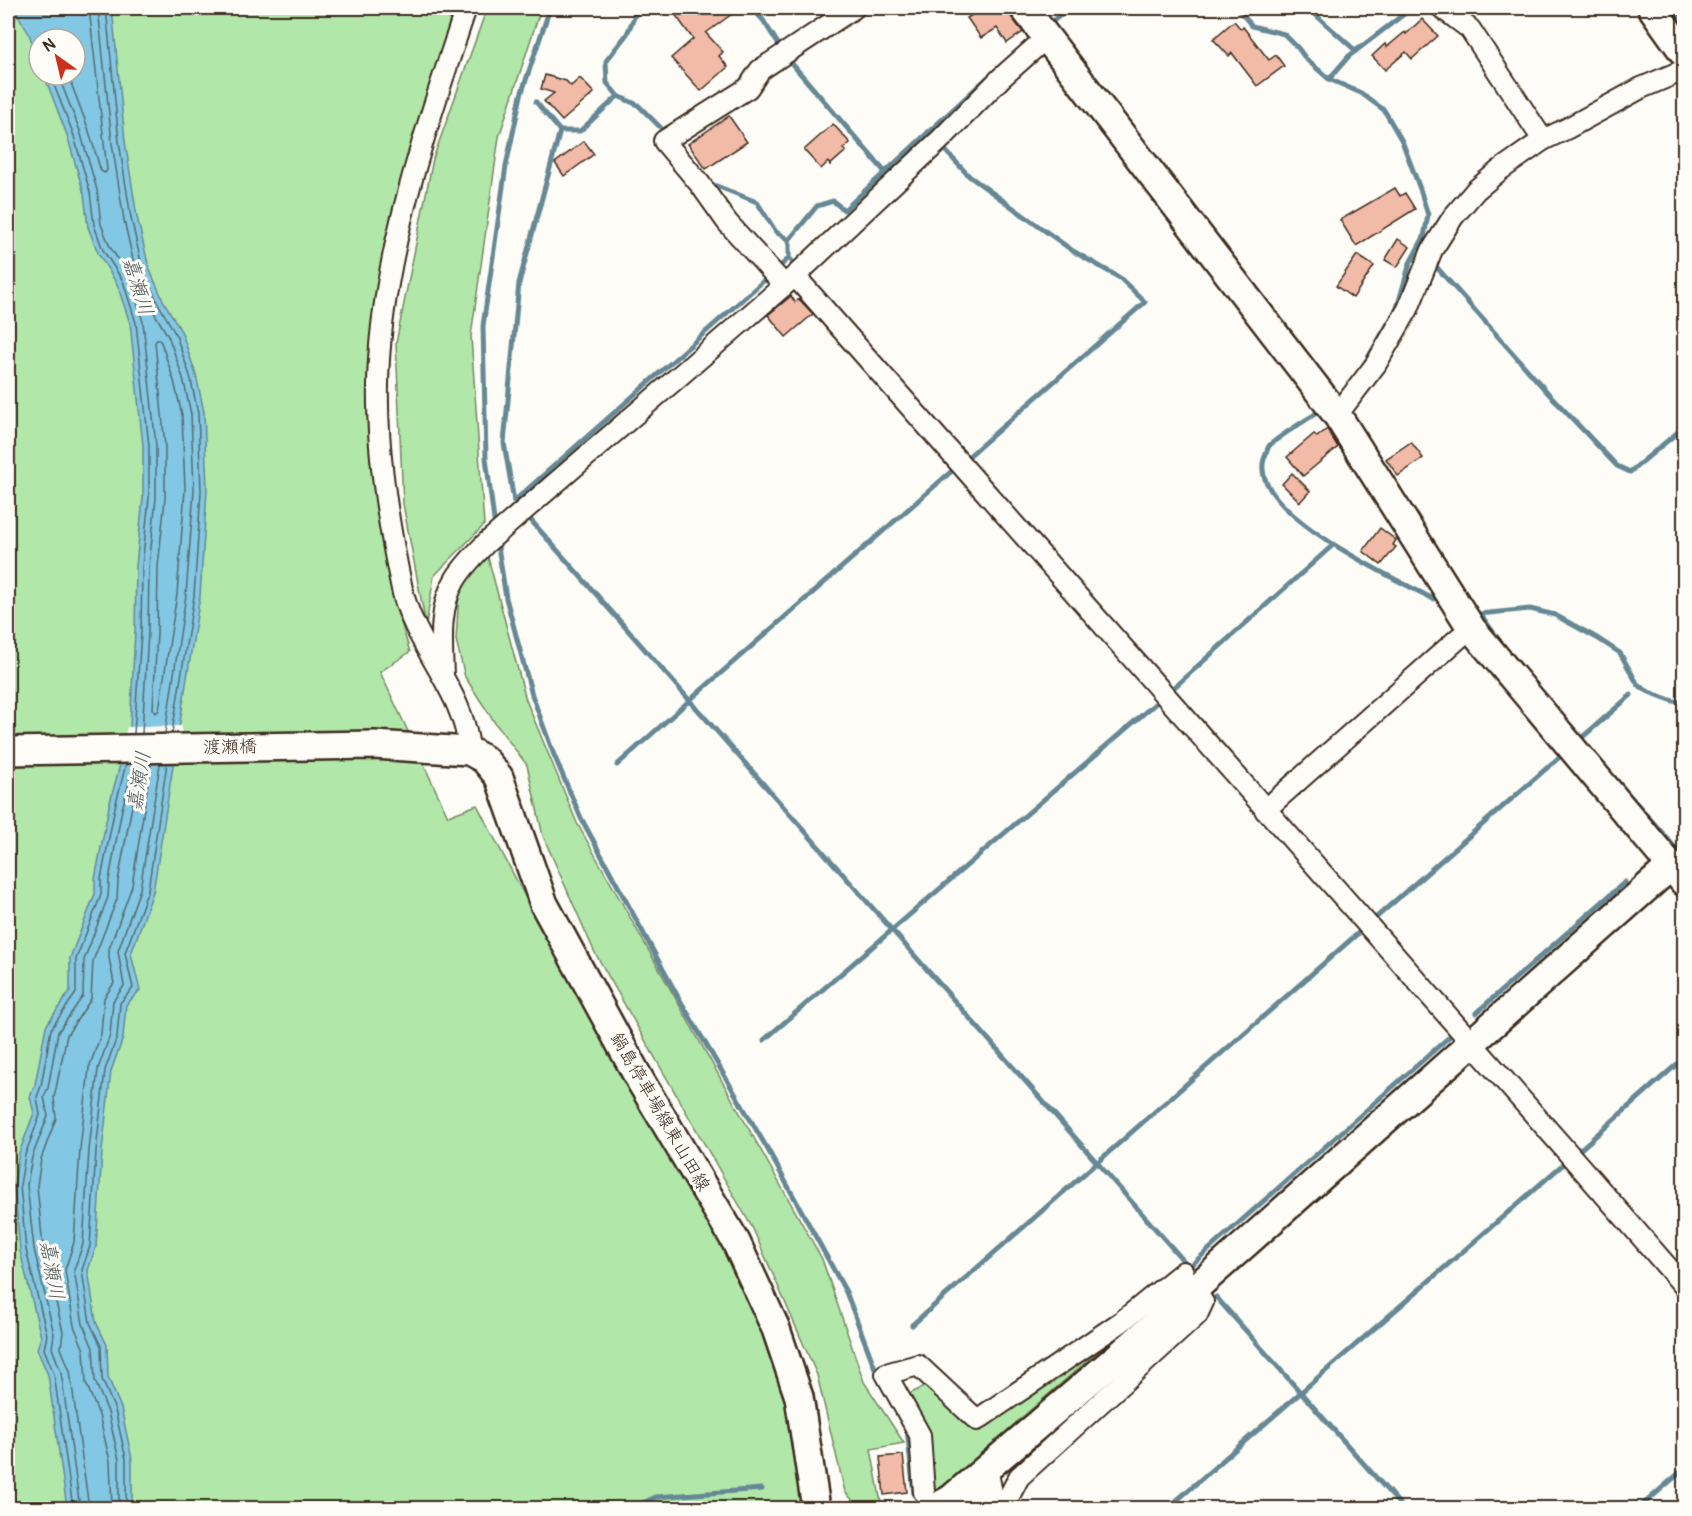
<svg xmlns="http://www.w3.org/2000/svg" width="1692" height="1516" viewBox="0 0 1692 1516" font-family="Pangolin,'Klee One',sans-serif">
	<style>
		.green { fill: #b1e7a9; stroke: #768864; stroke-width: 1.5; fill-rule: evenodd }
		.water { fill: #82c7e3; stroke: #668894; stroke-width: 1.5 }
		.pier { fill: #fdfcf7 }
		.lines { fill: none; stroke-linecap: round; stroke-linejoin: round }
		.shore { stroke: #57696d; stroke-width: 1.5 }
		.stream { stroke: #668894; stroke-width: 5 }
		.building { fill: #f2bba8; stroke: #3b2a1e; stroke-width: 1.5 }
		.street-casing { stroke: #3b2a1e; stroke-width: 24 }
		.secondary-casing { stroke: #3b2a1e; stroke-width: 32 }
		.street { stroke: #fdfcf7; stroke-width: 20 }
		.secondary { stroke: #fdfcf7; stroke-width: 27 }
		.labels { text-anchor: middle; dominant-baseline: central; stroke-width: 6; stroke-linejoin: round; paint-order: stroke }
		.street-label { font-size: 18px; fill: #3b2a1e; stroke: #fdfcf7 }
		.water-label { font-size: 20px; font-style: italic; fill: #505959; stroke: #fdfcf7 }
	</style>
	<rect width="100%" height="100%" fill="#fdfcf7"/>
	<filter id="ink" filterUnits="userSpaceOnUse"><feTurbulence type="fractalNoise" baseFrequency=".0167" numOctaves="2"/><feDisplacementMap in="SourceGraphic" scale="12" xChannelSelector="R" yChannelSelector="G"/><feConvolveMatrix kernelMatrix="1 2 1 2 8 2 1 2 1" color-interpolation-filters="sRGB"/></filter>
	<g filter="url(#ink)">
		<g class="green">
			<path d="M8,8H456L444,39L385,240L371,380L372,478L392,593L410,652L380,672L448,816L477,805L551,946L706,1216L765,1334L793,1428L804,1508H8ZM39,39H75V75H39Z"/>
			<polygon points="487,8 541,8 499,137 471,336 484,525 434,576 426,625 403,504 396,343 433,159"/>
			<polygon points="486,550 526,700 577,823 822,1259 864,1382 904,1443 871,1449 882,1508 860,1508 845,1492 817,1375 753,1229 594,951 543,836 527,765 495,723 465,677 456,640 459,592"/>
			<polygon points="1103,1347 933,1495 931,1436 907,1395 928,1385 981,1427"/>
		</g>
		<polygon class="water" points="14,8 112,8 125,141 137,217 149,268 163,300 182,333 196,375 204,412 207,490 200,596 153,892 131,954 140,990 126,1005 123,1038 111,1071 102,1151 96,1247 88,1270 96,1322 107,1345 108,1377 121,1408 132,1459 132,1499 135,1508 67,1508 48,1375 37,1349 41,1337 20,1251 14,1185 19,1153 34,1113 30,1097 35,1085 46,1026 70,991 70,958 95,894 95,879 109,806 130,727 135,631 136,566 143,498 143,446 130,323 117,284 98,253 88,227 84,194 67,135 44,75 75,75 75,39 39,39 39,61 29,34"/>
		<polygon class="pier" points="182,726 177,760 118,761 127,727"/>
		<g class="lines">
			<g class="shore">
				<polyline points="98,8 112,143 124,220 136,273 151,307 169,338 183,378 191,414 194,490 186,595 165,733"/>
				<polyline points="106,8 119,142 131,218 143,271 158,303 176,335 190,376 198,413 201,491 194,596 172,733"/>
				<polyline points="50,75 73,133 90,192 94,225 103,250 123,281 136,323 149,446 149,498 142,566 141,632 134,734"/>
				<polyline points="58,75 80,131 97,190 101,224 110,247 130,278 143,322 156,446 156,498 149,567 148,632 142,734"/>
				<polyline points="68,75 88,128 101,171 105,173 107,170 89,8"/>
				<polygon points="158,339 161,342 174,381 182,415 185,490 177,594 159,710 156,713 153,709 157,632 158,567 165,499 165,446 155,342"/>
				<polyline points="73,1508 54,1374 44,1349 47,1335 26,1250 20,1185 25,1155 40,1115 37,1097 41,1086 51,1029 76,993 76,959 101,895 101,879 115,807 126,764"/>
				<polyline points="80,1508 61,1372 52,1348 54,1334 34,1249 27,1185 32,1157 48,1116 44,1097 48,1088 58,1032 83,996 84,960 108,897 109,880 122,809 134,764"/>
				<polyline points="89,1508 70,1371 61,1348 63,1332 43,1247 37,1186 41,1159 56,1118 54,1098 67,1035 91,999 93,961 117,899 118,881 131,811 143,764"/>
				<polyline points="112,1508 110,1461 99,1415 86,1383 84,1350 74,1326 65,1270 74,1242 80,1149 89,1068 101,1034 104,998 114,983 109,958 109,949 132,886 151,764"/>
				<polyline points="121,1508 119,1500 119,1460 108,1412 95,1381 93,1348 83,1324 74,1270 83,1244 89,1150 98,1069 110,1035 113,1001 124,986 118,951 140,889 160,764"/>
				<polyline points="129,1508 126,1499 126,1459 115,1410 102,1379 101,1346 90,1323 82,1270 90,1246 96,1151 105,1070 117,1037 120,1003 133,988 125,953 148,890 167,763"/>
			</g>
			<g class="stream">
				<polyline points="752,8 763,20 782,50"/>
				<polyline points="1237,8 1252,26 1284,34 1298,48 1306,59 1329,79 1361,93 1384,110 1402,141 1420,189 1428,215 1424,237 1410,263 1397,308 1362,368"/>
				<polyline points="1308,8 1356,51"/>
				<polyline points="1673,8 1684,22"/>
				<polyline points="1047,26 1069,8"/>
				<polyline points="787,58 885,172"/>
				<polyline points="1329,79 1349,56 1412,8"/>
				<polyline points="618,96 607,83 606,61 627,34 638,8"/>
				<polyline points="536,102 560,131 580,131 618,96 638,105 668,135"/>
				<polyline points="709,183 757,202 776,232 789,240 789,258 798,268"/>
				<polyline points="789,240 817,206 833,201 844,210 988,77"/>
				<polyline points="1432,262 1548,393 1617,466 1630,472 1684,427"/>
				<polyline points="776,270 789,258"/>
				<polyline points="769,276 514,501 1189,1267 1449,1037"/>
				<path d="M1318,412C1308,419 1276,438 1269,446C1267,449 1266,455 1264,459C1248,512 1395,578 1433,599"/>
				<polyline points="514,501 504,443 519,283 560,131"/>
				<polyline points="495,528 486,458 483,326 506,166 521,95 550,8"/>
				<polyline points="497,540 506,598 532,695 554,755 581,818 677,995 767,1148 846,1292 881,1384"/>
				<polyline points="1479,614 1530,609 1555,615 1597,638 1620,653 1638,685 1649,692 1673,701 1684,702"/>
				<polyline points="1481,615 1503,646"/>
				<polyline points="1578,741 1631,695"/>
				<polyline points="617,765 690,700 1145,302 1120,278 1073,251 969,176 928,132"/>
				<polyline points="1617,781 1684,858"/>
				<polyline points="1371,922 1564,753"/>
				<polyline points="1476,1013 1625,882"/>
				<polyline points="764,1040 1171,690 1333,545"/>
				<polyline points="1575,1154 1684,1058"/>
				<polyline points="1216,1297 1403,1508"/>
				<polyline points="912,1325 1364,928"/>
				<polyline points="907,1428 914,1495"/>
				<polyline points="631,1508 656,1497 762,1489"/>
				<polyline points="1168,1508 1568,1160"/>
				<polyline points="1639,1508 1684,1469"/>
			</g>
		</g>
		<g class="building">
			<polygon points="681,8 684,8 690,15 700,8 740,8 706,33 723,52 719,56 728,67 701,91 671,58 693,39 674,13"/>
			<polygon points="983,8 1007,8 1012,18 1023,32 1007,43 997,28 981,38 967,18"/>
			<polygon points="1422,19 1438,36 1412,59 1406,52 1385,70 1372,56 1385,44 1387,47 1405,32 1406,34"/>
			<polygon points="1234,21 1241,29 1243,27 1269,60 1276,55 1284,66 1257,86 1232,53 1229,56 1213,39"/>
			<polygon points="545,75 566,81 571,86 580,78 594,93 562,121 544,101 554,93 541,89"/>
			<polygon points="729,116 747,142 706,169 688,144"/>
			<polygon points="833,124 850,143 843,149 846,151 830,165 828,162 821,169 804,150"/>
			<polygon points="584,141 594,154 564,176 555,163"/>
			<polygon points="1395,188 1400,196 1405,193 1415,209 1356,246 1340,220"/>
			<polygon points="1398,239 1410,247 1397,267 1385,260"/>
			<polygon points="1357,255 1374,266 1353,298 1336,286"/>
			<polygon points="791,296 795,302 799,299 813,314 786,337 768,315"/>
			<polygon points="1327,429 1338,447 1303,476 1287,457 1314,434 1317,437"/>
			<polygon points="1411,442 1423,458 1398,476 1386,459"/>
			<polygon points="1292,473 1310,491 1300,502 1282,484"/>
			<polygon points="1380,528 1396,540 1393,545 1396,547 1381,565 1363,551"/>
			<polygon points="903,1455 907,1492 884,1495 880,1457"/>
		</g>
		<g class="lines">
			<defs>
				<g id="street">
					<path d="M466,8C425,133 375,271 378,405C379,467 389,528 402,589C414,646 466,693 469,751"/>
					<polyline points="1442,8 1470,29 1543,140"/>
					<path d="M795,276C1091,613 1390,947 1684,1286"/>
					<polyline points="784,285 727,222 700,184 664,141 748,88 760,70 854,8"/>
					<polyline points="1337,415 1376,364 1408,309 1432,250 1453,217 1476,190 1500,170 1543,140 1568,128 1641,88 1684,70"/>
					<path d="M443,676C442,644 438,608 455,580C463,566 475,555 485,544L795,276L941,139L1001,78L1047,37"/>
					<polyline points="1265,810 1460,637 1472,629"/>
					<polyline points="924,1492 920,1435 886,1374 918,1365 977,1420 1121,1322 1183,1272"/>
					<polyline points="976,1508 992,1493 987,1468"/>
					<polyline points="1000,1508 1006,1502 1019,1477 1197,1315 1203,1302"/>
				</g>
				<g id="secondary">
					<polyline points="1024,8 1337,415 1472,629 1671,866"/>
					<polyline points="1652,8 1684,53"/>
					<polyline points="8,751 374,745 469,751 484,759 499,777 544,904 641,1082 736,1242 776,1329 799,1397 816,1508"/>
					<polyline points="935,1508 951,1499 1136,1341 1671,866 1684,882"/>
				</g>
			</defs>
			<use href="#street" class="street-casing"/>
			<use href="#secondary" class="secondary-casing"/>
			<use href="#street" class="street"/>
			<use href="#secondary" class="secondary"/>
		</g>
	</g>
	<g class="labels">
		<g class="street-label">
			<text transform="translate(230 747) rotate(-1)">渡瀬橋</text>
			<text transform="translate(660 1112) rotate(60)">鍋島停車場線東山田線</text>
		</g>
		<g class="water-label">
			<text transform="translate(138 286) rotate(73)">嘉瀬川</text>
			<text transform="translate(139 781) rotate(-81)">嘉瀬川</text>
			<text transform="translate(52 1270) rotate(80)">嘉瀬川</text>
		</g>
	</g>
	<rect width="1692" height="1516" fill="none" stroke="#fdfcf7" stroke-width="30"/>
	<rect x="15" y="15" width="1662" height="1486" fill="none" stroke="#3b2a1e" stroke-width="2" filter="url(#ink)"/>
	<g transform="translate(57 57) rotate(326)"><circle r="28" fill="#fdfcf7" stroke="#afa8a0" stroke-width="1.5"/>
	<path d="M0-4.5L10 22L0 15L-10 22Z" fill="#c8321e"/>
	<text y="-9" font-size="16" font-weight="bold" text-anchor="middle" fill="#3b2a1e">N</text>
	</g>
</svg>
